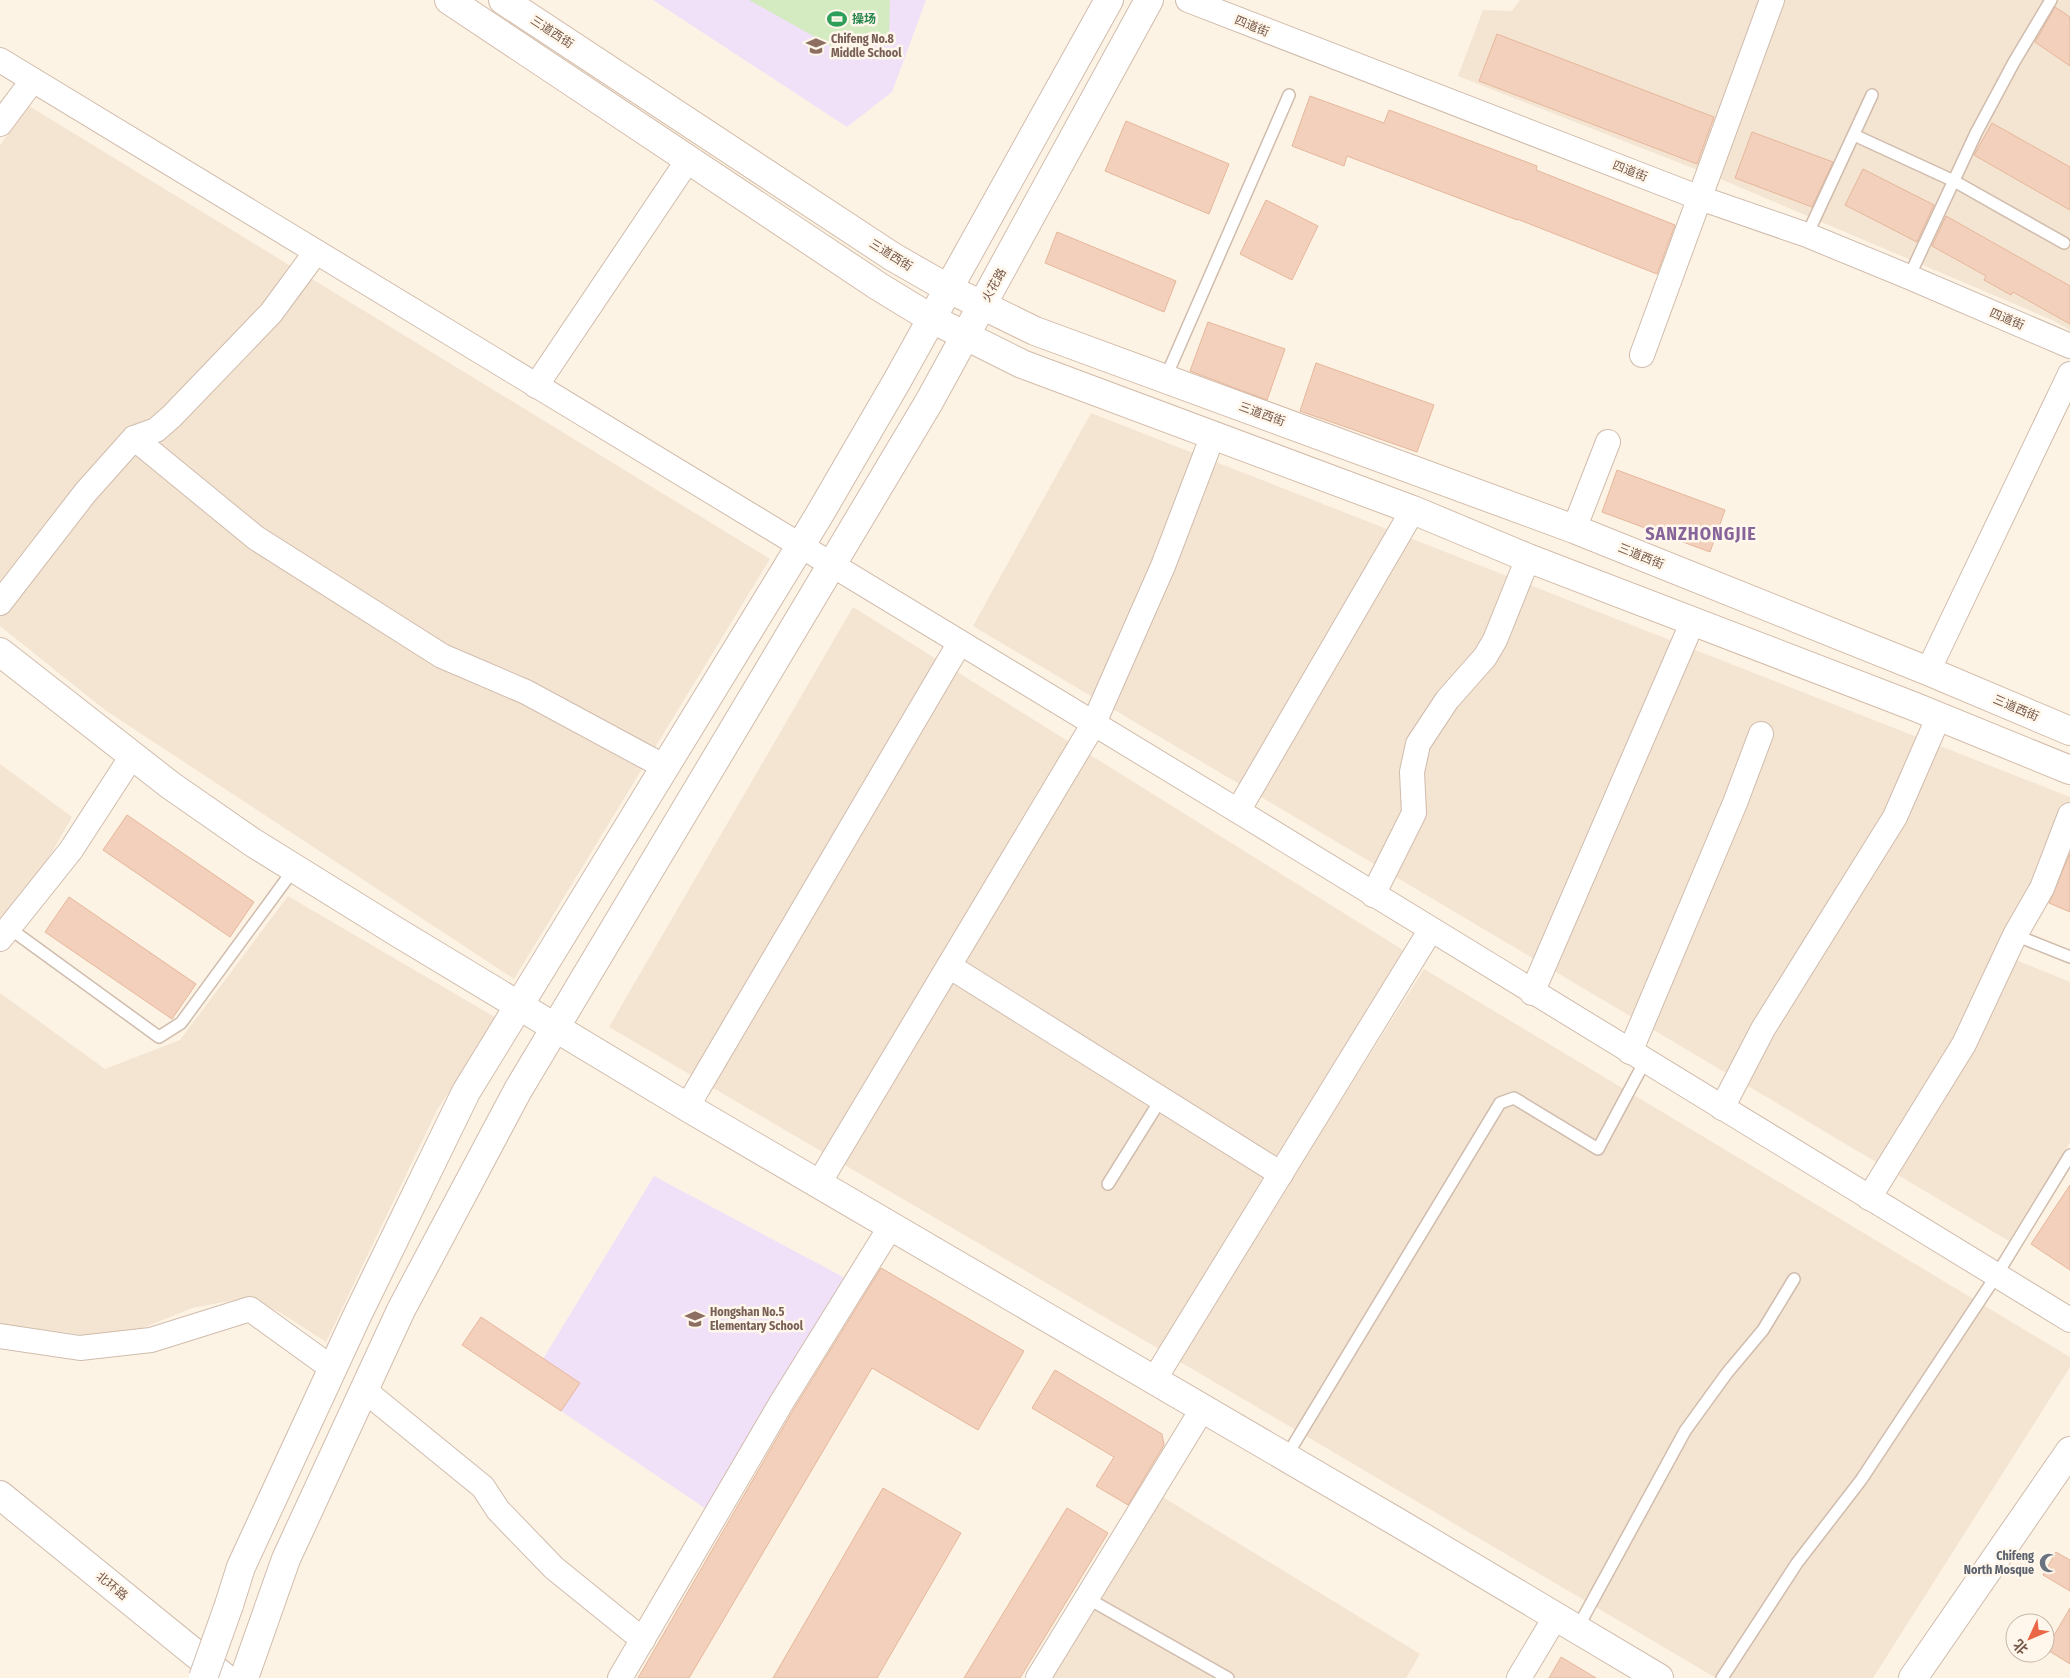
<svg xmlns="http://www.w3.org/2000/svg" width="2070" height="1678" viewBox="0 0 2070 1678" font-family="'Fira Sans Condensed','Noto Sans SC',sans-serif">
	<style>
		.residential { fill: #f4e4d2 }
		.education { fill: #f0e1f9 }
		.green { fill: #d4ebc2 }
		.building { fill: #f3d0bb; stroke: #e6b69b }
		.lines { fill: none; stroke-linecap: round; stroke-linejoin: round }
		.service-casing { stroke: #d0bcad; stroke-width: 14 }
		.minor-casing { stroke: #d0bcad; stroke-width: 26 }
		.tertiary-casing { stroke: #d0bcad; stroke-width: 30 }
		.secondary-casing { stroke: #d4bcaa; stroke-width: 30 }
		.service { stroke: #fff; stroke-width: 11 }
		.minor { stroke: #fff; stroke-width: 24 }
		.tertiary { stroke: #fff; stroke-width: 28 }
		.secondary { stroke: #fff; stroke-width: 28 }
		.tertiary-bridge-casing { stroke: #d0bcad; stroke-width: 30; stroke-linecap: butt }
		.tertiary-bridge { stroke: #fff; stroke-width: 28 }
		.labels { text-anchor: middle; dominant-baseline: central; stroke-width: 5; stroke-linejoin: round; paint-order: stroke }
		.leisure-label { font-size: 12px; font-weight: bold; fill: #27864d; stroke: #fff7eb; text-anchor: start }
		.street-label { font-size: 12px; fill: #765849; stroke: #fff7eb }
		.education-label { font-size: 12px; font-weight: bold; fill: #785e54; stroke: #fff7eb; text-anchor: start }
		.worship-label { font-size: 12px; font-weight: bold; fill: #5b616d; stroke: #fff7eb; text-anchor: end }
		.district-label { font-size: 18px; font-weight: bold; letter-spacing: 1px; fill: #866499; stroke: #fff7eb }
	</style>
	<rect width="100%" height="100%" fill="#fdf3e4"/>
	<g class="residential">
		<polygon points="1520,0 2070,0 2070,330 2052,320 1718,178 1458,76 1483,10 1512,11"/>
		<polygon points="29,106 770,559 514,979 105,710 0,626 0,145"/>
		<polygon points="1091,413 2070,797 2070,830 2016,960 2070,982 2070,1142 2009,1241 973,626"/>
		<polygon points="853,607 1403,950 1159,1349 609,1027"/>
		<polygon points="0,764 72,817 48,859 0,921"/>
		<polygon points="288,896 498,1019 437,1110 326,1342 281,1313 251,1299 224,1302 192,1308 128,1334 84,1335 0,1324 0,993 105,1069 180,1040"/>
		<polygon points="1424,969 2070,1357 2070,1367 1873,1678 1716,1678 1177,1360"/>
		<polygon points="1161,1496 1420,1654 1406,1678 1050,1678"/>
	</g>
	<g class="education">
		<polygon points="653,0 926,0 892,92 847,127"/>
		<polygon points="654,1176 847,1279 706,1509 561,1411 579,1383 543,1359"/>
	</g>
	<polygon class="green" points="749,0 890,0 889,38 849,56"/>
	<g class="building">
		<polygon points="2055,7 2070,17 2070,66 2035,42"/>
		<polygon points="1497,34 1714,117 1697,164 1479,81"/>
		<polygon points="1310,96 1384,123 1389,110 1537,166 1536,170 1675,225 1657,274 1517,219 1517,220 1347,156 1344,166 1292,146"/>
		<polygon points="1126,121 1229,164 1209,214 1105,171"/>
		<polygon points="1992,123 2070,167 2070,210 1974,155"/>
		<polygon points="1752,132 1833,162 1812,207 1735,178"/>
		<polygon points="1863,169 1934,205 1917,242 1845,205"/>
		<polygon points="1266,200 1318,226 1292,280 1240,254"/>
		<polygon points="1946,216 2070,286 2070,324 2013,292 2011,295 1984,280 1986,276 1932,246"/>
		<polygon points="1057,232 1176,281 1164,312 1045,263"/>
		<polygon points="1208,322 1285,349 1267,400 1190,371"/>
		<polygon points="1316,363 1434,405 1417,452 1300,411"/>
		<polygon points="1617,470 1725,510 1710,552 1602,512"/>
		<polygon points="127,815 254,902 230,937 103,850"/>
		<polygon points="2070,853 2070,912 2049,903"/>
		<polygon points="69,897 196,984 172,1019 45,932"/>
		<polygon points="2070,1185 2070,1270 2031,1244"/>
		<polygon points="881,1268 1024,1351 978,1430 872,1368 689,1678 638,1678 795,1407"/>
		<polygon points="481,1317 580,1383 561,1411 462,1345"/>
		<polygon points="1055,1370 1162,1434 1164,1445 1128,1505 1096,1486 1114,1457 1032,1408"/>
		<polygon points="883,1488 961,1533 877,1678 773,1678"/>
		<polygon points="1067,1508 1108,1533 1020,1678 964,1678"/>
		<polygon points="2056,1552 2070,1560 2070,1591 2043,1575"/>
		<polygon points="2070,1608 2070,1664 2046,1649"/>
		<polygon points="1561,1657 1596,1678 1549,1678"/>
	</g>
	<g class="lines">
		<defs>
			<g id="service">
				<polyline points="1854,135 1954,181 2064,243"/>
				<polyline points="1807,235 1872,95"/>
				<polyline points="1909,277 1976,133 2014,62 2051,0"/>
				<polyline points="1165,379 1289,95"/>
				<polyline points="9,928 159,1037 181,1023 294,869"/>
				<polyline points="2015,935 2070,957"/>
				<polyline points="1108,1184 1161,1099"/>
				<polyline points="1286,1457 1500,1103 1514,1098 1598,1149 1645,1061"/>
				<polyline points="1087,1598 1228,1678"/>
				<polyline points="1577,1629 1685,1431 1727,1373 1763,1330 1794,1279"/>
				<polyline points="1722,1678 1797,1563 1861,1480 1996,1276 2070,1155"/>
			</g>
			<g id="minor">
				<polyline points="1188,0 1700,198 1807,235 1909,277 2070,346"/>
				<polyline points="0,60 1238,811 2070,1320"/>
				<polyline points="0,124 33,80"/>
				<polyline points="1642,355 1772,0"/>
				<polyline points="536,386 688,160"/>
				<polyline points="134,438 256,538 442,656 526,692 665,767"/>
				<polyline points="1574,529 1608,442"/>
				<polyline points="0,603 85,493 134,438 156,430 172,416 271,313 316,252"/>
				<polyline points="1928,671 2070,374"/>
				<polyline points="1238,811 1413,510"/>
				<polyline points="1373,895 1414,813 1412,772 1418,744 1447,700 1485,657 1495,640 1528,558"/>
				<polyline points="0,939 71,850 132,756"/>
				<polyline points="949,966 1281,1174"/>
				<polyline points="1532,993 1693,621"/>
				<polyline points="1630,1052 1735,803 1761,734"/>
				<polyline points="687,1107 959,644"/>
				<polyline points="1722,1108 1763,1029 1895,817 1939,716"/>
				<polyline points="819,1183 1093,725 1163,566 1213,435"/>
				<polyline points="1869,1198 1964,1044 2015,935 2042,888 2070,815"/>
				<polyline points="0,1336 80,1348 151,1340 250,1309 333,1369"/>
				<polyline points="1154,1380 1430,931"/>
				<polyline points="364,1390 483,1487 498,1510 554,1568 643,1640"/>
				<polyline points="620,1678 783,1400 891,1226"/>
				<polyline points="1038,1678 1203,1408"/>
				<polyline points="1519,1678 1556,1616"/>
			</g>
			<g id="tertiary">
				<polyline points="0,652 170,785 252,842 397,932 687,1107 1397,1522 1659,1678"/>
				<polyline points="0,1495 224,1677"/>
				<polyline points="229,1605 241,1567 356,1318 466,1092 818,517 897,381 1109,0"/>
				<polyline points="244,1678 286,1559 401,1310 518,1090 929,402 1149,0"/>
				<polyline points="1913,1678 2070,1451"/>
			</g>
			<g id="secondary">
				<polyline points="449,0 878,286 932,319 1022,364 1413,510 1528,558 1913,706 2070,770"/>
				<polyline points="503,0 893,257 949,289 1035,331 1574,529 1928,671 2070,731"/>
			</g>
		</defs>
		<use href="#service" class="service-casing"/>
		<use href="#minor" class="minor-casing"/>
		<use href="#tertiary" class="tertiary-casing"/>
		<use href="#secondary" class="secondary-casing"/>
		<use href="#service" class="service"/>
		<use href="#minor" class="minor"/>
		<use href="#tertiary" class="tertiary"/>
		<use href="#secondary" class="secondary"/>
		<defs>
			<polyline id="tertiary-bridge" points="203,1678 229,1605"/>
		</defs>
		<use href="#tertiary-bridge" class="tertiary-bridge-casing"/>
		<use href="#tertiary-bridge" class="tertiary-bridge"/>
	</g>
	<defs>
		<symbol id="stadium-bare" viewBox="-9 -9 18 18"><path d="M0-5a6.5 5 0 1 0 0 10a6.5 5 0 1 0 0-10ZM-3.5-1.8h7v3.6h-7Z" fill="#2e9e5b" stroke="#fff7eb" stroke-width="2.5" paint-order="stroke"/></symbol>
		<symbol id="school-bare" viewBox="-9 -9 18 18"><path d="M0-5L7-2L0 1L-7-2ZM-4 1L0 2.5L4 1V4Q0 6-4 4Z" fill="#8d6e63" stroke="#fff7eb" stroke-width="2.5" paint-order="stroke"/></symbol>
		<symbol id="mosque-bare" viewBox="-9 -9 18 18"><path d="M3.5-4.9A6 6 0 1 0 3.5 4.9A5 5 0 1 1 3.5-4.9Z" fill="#6b7280" stroke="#fff7eb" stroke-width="2.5" paint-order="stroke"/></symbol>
	</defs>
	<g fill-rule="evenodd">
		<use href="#stadium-bare" x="823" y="5" width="28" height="28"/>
		<use href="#school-bare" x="802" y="32" width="28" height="28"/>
		<use href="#school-bare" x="681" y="1305" width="28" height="28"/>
		<use href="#mosque-bare" x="2035" y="1549" width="28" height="28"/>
	</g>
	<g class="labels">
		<g class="leisure-label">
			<text x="852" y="19">操场</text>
		</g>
		<g class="street-label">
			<text transform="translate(1252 26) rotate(22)">四道街</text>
			<text transform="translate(552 32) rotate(33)">三道西街</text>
			<text transform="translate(1630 171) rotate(21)">四道街</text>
			<text transform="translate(891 255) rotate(32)">三道西街</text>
			<text transform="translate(994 285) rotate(-61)">火花路</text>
			<text transform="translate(2007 319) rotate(23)">四道街</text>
			<text transform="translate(1262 414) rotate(20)">三道西街</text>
			<text transform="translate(1641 556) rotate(22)">三道西街</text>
			<text transform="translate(2016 708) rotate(23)">三道西街</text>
			<text transform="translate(112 1586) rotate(39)">北环路</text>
		</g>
		<g class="education-label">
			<text x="831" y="39">Chifeng No.8<tspan x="831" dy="14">Middle School</tspan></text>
			<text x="710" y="1312">Hongshan No.5<tspan x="710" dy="14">Elementary School</tspan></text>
		</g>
		<g class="worship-label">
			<text x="2034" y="1556">Chifeng<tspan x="2034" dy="14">North Mosque</tspan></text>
		</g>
		<g class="district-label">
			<text x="1701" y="534">SANZHONGJIE</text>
		</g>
	</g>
	<g transform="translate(2030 1638) rotate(226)"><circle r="24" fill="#fff7eb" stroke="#c8b7aa"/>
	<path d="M0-4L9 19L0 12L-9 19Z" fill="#e96747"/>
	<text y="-8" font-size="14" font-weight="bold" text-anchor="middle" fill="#765849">北</text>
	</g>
</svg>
